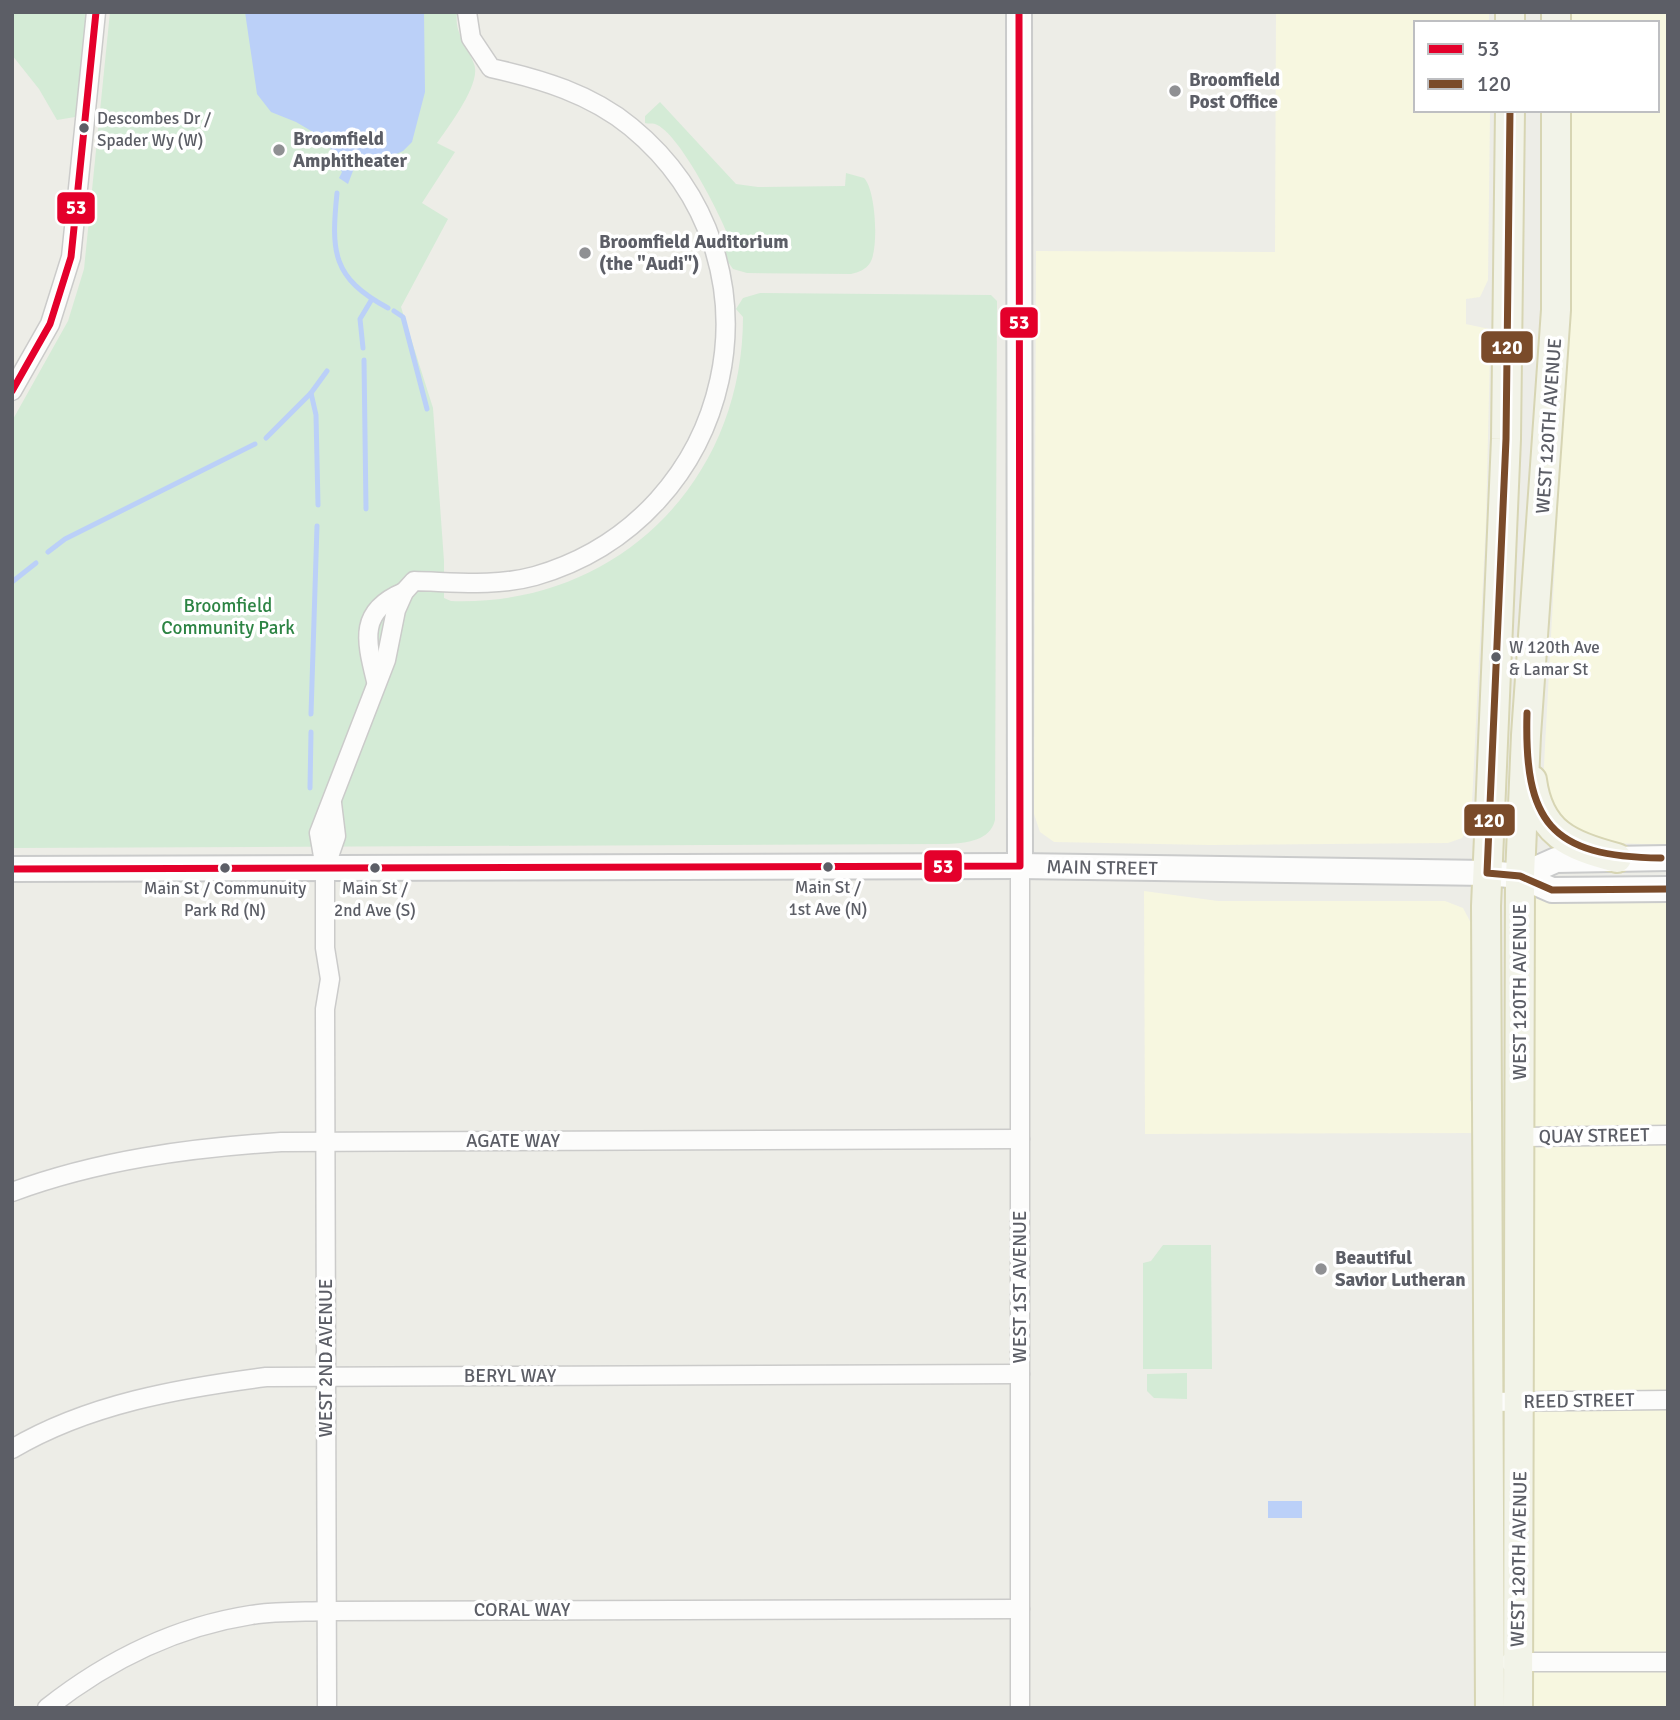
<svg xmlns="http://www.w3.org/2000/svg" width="1680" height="1720" viewBox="0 0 1680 1720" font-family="Signika,sans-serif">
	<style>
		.commercial { fill: #f7f7e0 }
		.green { fill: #d4ebd6 }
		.water { fill: #bbd0f8 }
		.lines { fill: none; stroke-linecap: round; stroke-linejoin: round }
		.stream { stroke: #bbd0f8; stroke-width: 5 }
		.street-casing { stroke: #cbcbca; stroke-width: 21 }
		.secondary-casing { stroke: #cacbcb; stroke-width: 28 }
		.primary-casing { stroke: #d7d5b3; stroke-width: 32 }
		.street { stroke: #fcfcfb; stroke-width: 18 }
		.secondary { stroke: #fcfcfb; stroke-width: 24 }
		.primary { stroke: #f2f3e8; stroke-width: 28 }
		.bus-1-casing { stroke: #fff; stroke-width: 12 }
		.bus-2-casing { stroke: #fff; stroke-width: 12 }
		.bus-1 { stroke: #e4002b; stroke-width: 7 }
		.bus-2 { stroke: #7a4b2a; stroke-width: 7 }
		.poi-dot { fill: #8f9093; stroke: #fff; stroke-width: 2.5 }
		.bus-dot { fill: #5c5e66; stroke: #fff; stroke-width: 2.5 }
		.labels { text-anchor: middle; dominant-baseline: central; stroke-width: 7; stroke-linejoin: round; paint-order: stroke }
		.bus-label { font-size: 17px; fill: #5c5e66; stroke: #fff }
		.poi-label { font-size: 19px; font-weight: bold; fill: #5c5e66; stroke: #fff; text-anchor: start }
		.street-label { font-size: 19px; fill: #5c5e66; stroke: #fff }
		.park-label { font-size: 19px; fill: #2d8444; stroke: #fff }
		.line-badge { stroke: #fff; stroke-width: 2.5 }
		.badge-label { font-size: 19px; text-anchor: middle; font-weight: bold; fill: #fff }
	</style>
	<rect width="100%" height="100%" fill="#edede7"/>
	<g class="commercial">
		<polygon points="1276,12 1489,12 1489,23 1416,23 1416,110 1490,110 1488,280 1480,297 1466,299 1466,324 1489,329 1490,353 1486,520 1471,823 1462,838 1448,843 1210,845 1054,842 1040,832 1034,814 1036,251 1275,252"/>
		<polygon points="1572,12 1668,12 1668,845 1588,842 1550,814 1543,783 1566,360 1572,110 1657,110 1657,23 1572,23"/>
		<polygon points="1144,891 1218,901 1445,901 1463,908 1471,923 1470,1100 1477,1114 1477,1133 1145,1134"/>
		<rect x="1520" y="895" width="148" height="813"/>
	</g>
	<g class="green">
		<polygon points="12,12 96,12 87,115 57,120 39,89 12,55"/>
		<path d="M110,12H457C454,34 467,45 474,64C482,83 448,127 437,143L455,152L422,203L448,219L401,307L433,408L444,561V598L451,601C616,607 743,482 743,317L736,309L743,298L760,293L991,295L997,301L995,820C990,841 966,843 948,844L12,848V421L68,321L84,269Z"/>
		<path d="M660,102L736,184L758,187L845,186L846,173L864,178C876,190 879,249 870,263C865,270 859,272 851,274L747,273L733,269L726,259L724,245L730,240C721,216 679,132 655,124C652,123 648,124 645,123V116Z"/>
		<polygon points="1163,1245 1211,1245 1212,1369 1143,1369 1143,1263 1151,1261"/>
		<polygon points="1187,1373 1187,1399 1154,1398 1147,1391 1147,1374"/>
	</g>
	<g class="water">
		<polygon points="245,12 424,12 425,92 412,142 403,151 394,155 380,155 356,163 348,184 339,178 342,172 332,159 330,142 296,122 271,112 257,94"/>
		<rect x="1268" y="1501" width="34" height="17"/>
	</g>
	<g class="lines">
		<g class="stream">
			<path d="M337,193C331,252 332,278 388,308"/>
			<polyline points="394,311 403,317 427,409"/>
			<polyline points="363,348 360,319 372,299"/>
			<polyline points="364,360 366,509"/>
			<polyline points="311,393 316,415 318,505"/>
			<polyline points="266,438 311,393 327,371"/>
			<polyline points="48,552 65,539 255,444"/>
			<polyline points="12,582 36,563"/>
			<polyline points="311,714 317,526"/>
			<polyline points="310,788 311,732"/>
		</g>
		<defs>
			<g id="street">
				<polyline points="12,391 50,324 71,257 96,12"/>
				<path d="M376,681C366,640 358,611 404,592"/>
				<polyline points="325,868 336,836 332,803"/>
				<polyline points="1520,1137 1668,1135"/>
				<path d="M12,1192C99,1160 189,1148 281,1142L1020,1139"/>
				<polyline points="1490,1402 1668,1400"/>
				<path d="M12,1449C88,1404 180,1388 266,1377L1020,1374"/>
				<polyline points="1510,1662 1668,1662"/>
				<path d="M47,1708C108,1660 174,1627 251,1615C276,1611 302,1612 327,1611L1020,1609"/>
				<path d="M327,1708L325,1009L330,979L325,948V868L319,833L386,660L396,610L404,592L414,581C455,582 495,587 535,576C736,518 794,261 631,127C591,94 541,79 491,68L471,38L467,12"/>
				<polyline points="1020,1708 1020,866"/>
			</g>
			<g id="secondary">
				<polyline points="1019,12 1020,866"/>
				<polyline points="12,869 1020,866 1487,873 1520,876 1552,890 1668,889"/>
				<polyline points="1520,876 1556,860 1668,858"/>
			</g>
			<g id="primary">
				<polyline points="1510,23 1510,12"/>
				<polyline points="1556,23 1556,12"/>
				<path d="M1532,780C1539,833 1570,846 1617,858"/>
				<polyline points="1490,1708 1486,906 1506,439 1510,110"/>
				<polyline points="1518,1708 1520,876 1526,735 1556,310 1556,110"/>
			</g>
		</defs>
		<use href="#street" class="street-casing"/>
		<use href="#secondary" class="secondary-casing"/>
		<use href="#primary" class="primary-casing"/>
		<use href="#street" class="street"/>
		<use href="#secondary" class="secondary"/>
		<use href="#primary" class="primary"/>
		<defs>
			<g id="bus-1">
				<polyline points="12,391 50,324 71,257 96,12"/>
				<polyline points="12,869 1020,866 1019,12"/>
			</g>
			<g id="bus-2">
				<polyline points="1510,110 1506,439 1487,873 1520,876 1552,890 1668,889"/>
				<path d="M1527,713C1524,822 1550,857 1661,858"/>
			</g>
		</defs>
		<use href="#bus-1" class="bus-1-casing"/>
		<use href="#bus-2" class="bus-2-casing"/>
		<use href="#bus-1" class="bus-1"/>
		<use href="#bus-2" class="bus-2"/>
	</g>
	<g class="poi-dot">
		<circle cx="1175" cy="91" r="7"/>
		<circle cx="279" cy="150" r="7"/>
		<circle cx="585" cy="253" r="7"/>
		<circle cx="1321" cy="1269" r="7"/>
	</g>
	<g class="bus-dot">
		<circle cx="84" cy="128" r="6"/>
		<circle cx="1496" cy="657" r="6"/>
		<circle cx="828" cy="867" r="6"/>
		<circle cx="225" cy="868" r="6"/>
		<circle cx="375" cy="868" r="6"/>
	</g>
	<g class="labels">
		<g class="bus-label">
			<text x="97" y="118" text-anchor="start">Descombes Dr /<tspan x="97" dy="22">Spader Wy (W)</tspan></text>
			<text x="1509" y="647" text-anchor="start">W 120th Ave<tspan x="1509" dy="22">&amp; Lamar St</tspan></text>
			<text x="828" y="887">Main St /<tspan x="828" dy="22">1st Ave (N)</tspan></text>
			<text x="225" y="888">Main St / Communuity<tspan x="225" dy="22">Park Rd (N)</tspan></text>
			<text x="375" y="888">Main St /<tspan x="375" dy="22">2nd Ave (S)</tspan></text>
		</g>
		<g class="poi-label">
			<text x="1189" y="80">Broomfield<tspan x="1189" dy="22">Post Office</tspan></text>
			<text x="293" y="139">Broomfield<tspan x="293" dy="22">Amphitheater</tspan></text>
			<text x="599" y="242">Broomfield Auditorium<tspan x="599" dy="22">(the "Audi")</tspan></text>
			<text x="1335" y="1258">Beautiful<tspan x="1335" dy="22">Savior Lutheran</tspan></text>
		</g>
		<g class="street-label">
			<text transform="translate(1549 426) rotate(-86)">WEST 120TH AVENUE</text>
			<text transform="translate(1102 868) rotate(1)">MAIN STREET</text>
			<text transform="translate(1520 992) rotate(-90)">WEST 120TH AVENUE</text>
			<text transform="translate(1594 1136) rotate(-1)">QUAY STREET</text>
			<text x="513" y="1141">AGATE WAY</text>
			<text transform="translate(1020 1287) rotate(-90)">WEST 1ST AVENUE</text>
			<text transform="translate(326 1358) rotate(-90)">WEST 2ND AVENUE</text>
			<text x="510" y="1376">BERYL WAY</text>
			<text transform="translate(1579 1401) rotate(-1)">REED STREET</text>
			<text transform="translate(1519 1559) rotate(-89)">WEST 120TH AVENUE</text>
			<text x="522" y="1610">CORAL WAY</text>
		</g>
		<g class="park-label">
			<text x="228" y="606">Broomfield<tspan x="228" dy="22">Community Park</tspan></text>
		</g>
	</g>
	<g class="line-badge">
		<rect x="56" y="191" width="40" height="34" rx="7" fill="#e4002b"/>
		<rect x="999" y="306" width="40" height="33" rx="7" fill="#e4002b"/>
		<rect x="1480" y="330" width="54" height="34" rx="7" fill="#7a4b2a"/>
		<rect x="1463" y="803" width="53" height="34" rx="7" fill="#7a4b2a"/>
		<rect x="923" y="849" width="40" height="34" rx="7" fill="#e4002b"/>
	</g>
	<g class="badge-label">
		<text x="76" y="214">53</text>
		<text x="1019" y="329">53</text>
		<text x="1507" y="354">120</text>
		<text x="1489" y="827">120</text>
		<text x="943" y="873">53</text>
	</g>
	<rect width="1680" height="1720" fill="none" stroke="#5c5e66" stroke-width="28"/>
	<rect x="1414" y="21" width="245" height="91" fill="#ffffff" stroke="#bebfc2" stroke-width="2"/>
	<rect x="1428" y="44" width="35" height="10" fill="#e4002b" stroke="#bebfc2" stroke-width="2"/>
	<text x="1477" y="56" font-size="21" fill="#5c5e66">53</text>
	<rect x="1428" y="79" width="35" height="10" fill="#7a4b2a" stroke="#bebfc2" stroke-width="2"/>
	<text x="1477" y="91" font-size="21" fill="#5c5e66">120</text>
</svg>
